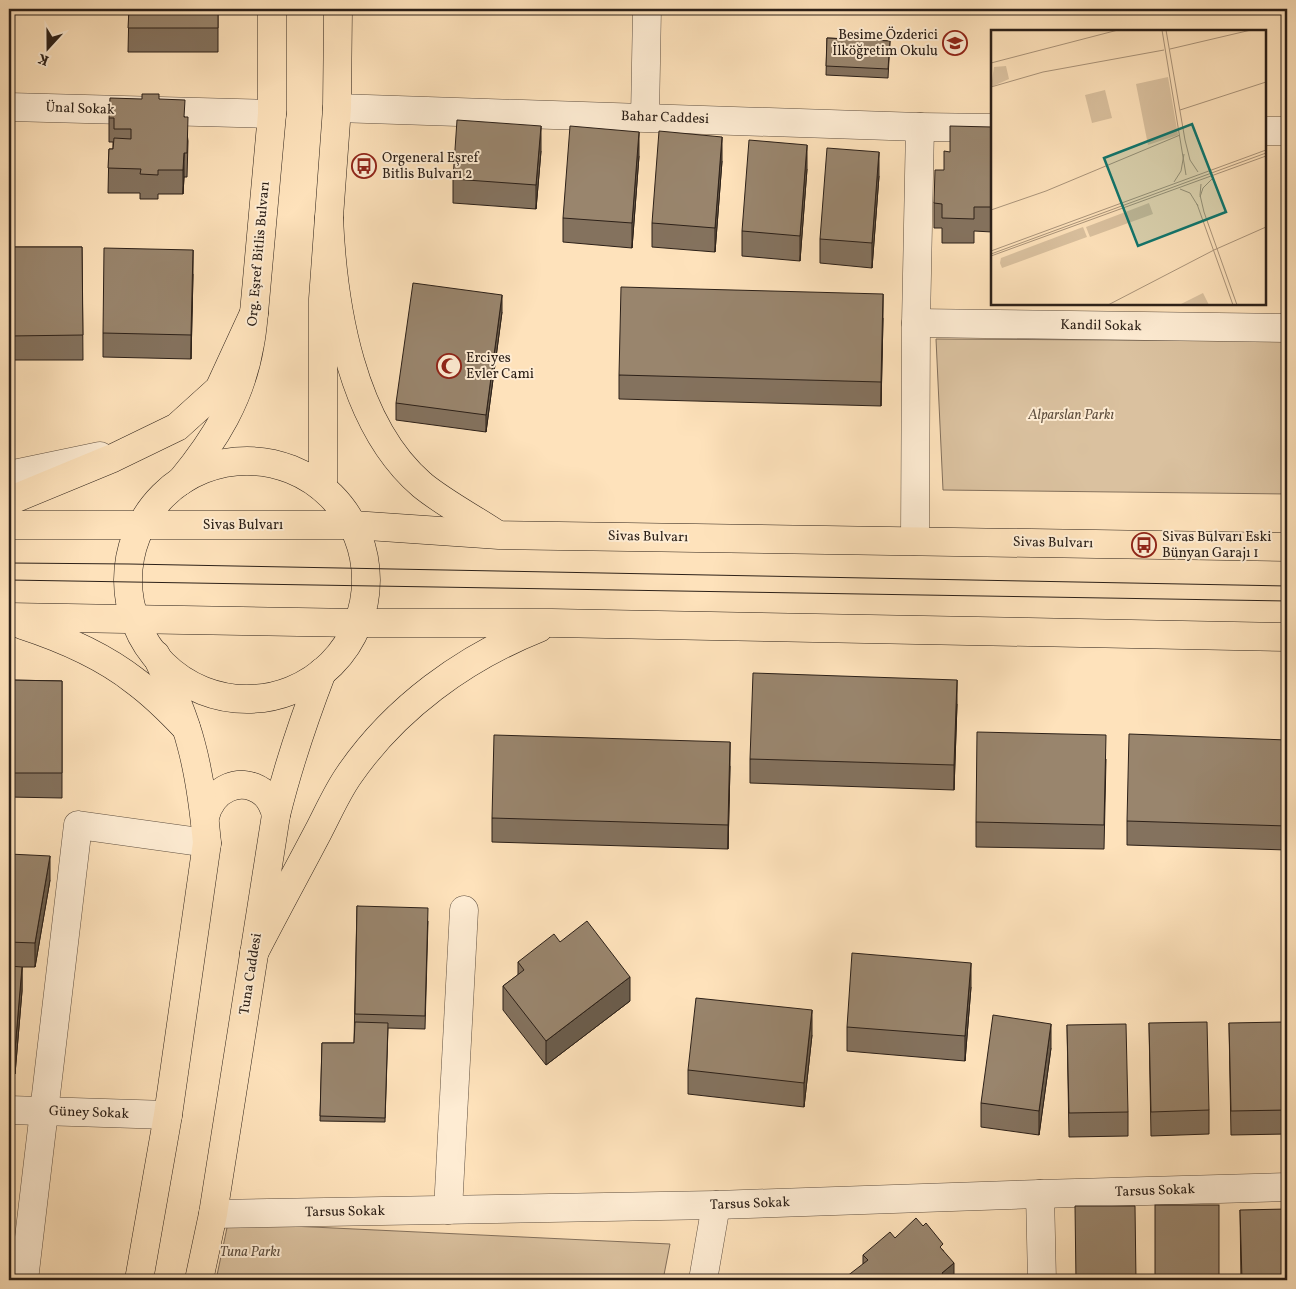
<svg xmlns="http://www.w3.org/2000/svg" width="1296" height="1289" viewBox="0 0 1296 1289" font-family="Vollkorn,serif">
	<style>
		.green { fill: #dac19f; stroke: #83705c }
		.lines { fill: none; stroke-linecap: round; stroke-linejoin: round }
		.minor-casing { stroke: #605041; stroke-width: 29 }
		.major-casing { stroke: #2c2018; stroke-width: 29 }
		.highway-casing { stroke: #2c2018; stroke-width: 29 }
		.minor { stroke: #feecd3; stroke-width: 28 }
		.major { stroke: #fee2bb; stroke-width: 28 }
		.highway { stroke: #fee2bb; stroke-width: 28 }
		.tram { stroke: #2c2018; stroke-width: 1 }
		.wall { fill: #84725e; stroke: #2c2018 }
		.shaded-wall { fill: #6b5d4c; stroke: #2c2018 }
		.building { fill: #99856d; stroke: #2c2018 }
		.labels { text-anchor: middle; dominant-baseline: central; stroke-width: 4; stroke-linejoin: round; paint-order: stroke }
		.poi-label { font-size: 14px; fill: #2c2018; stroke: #feecd3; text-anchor: start }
		.street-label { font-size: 14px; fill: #2c2018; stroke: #feecd3 }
		.park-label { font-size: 14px; font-style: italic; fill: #605040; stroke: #feecd3 }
		.inset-road { fill: none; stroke: #aa947a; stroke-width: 1 }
		.view { fill: #0f766e; fill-opacity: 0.15; stroke: #0f766e; stroke-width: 2.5 }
		.inset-edge { fill: none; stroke: #2c2018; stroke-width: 2.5 }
	</style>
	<rect width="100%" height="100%" fill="#fee2bb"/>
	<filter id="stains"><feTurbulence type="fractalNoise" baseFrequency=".004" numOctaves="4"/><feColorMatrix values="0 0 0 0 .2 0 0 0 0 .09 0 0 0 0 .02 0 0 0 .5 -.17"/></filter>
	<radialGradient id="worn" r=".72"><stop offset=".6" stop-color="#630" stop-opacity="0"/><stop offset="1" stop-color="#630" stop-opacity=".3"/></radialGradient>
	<g class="green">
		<polygon points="936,339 1287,341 1287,494 943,490"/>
		<polygon points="228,1223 670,1244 663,1280 216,1280"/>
	</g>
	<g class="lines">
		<defs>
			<g id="minor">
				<polyline points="9,107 272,114"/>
				<polyline points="337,108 920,127 992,128"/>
				<polyline points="645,117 647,9"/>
				<polyline points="1265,131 1287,131"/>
				<polyline points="916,323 1287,328"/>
				<polyline points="9,475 100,456"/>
				<polyline points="915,541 916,323 920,127"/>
				<polyline points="9,1110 168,1115"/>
				<polyline points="1040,1194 1042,1280"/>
				<polyline points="448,1210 464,910"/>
				<polyline points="213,1214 716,1205 1040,1194 1287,1187"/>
				<polyline points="24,1280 78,825 207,843"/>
				<polyline points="703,1280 716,1205"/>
			</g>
			<g id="major">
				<path d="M181,481C215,440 241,398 250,344C252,334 253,323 254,313L272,114V9"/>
				<polyline points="323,488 323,299 337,108 338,9"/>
				<path d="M205,817C212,789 241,774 265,794C271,800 274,807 276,815"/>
				<path d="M139,1280L168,1115L207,843C204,810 200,777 191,744C183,713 170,684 156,655"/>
				<path d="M199,1280L213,1214L276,815C288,766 304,719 322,672"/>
			</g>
			<g id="highway">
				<path d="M329,218C333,306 351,424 422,485C444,503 471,517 495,533"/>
				<circle cx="247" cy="580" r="119"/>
				<polyline points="9,501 113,458 177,427 219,389 254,313"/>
				<polyline points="9,525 353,525 499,535 1287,547"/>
				<polyline points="9,617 358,623 552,623 1287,637"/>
				<path d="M22,625C62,638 102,655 135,681C154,695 170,711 186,728"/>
				<path d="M254,953C275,912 297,872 318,832C328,813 337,792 349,775C395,708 464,658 539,628"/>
			</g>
		</defs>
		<use href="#minor" class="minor-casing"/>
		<use href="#major" class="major-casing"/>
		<use href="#highway" class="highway-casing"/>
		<use href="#minor" class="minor"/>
		<use href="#major" class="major"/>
		<use href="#highway" class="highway"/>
		<g class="tram">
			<polyline points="9,563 129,564 1287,586"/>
			<polyline points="9,580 1287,601"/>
		</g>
	</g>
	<g class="wall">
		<polygon points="129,9 218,9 218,52 128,52"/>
		<polygon points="827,38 890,41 888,78 826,75"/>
		<polygon points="159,99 185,117 188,141 187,177 184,177 183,194 158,194 158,199 140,199 140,193 108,193 109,149 113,149 113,142 109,142 109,118"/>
		<polygon points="992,127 992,232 974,231 974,243 942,243 942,228 934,228 934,203 950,152"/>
		<polygon points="541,151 536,209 453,203 453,179"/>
		<polygon points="639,156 632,248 563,242 563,218"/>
		<polygon points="722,161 715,252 652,247 652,223"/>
		<polygon points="807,169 800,261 742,256 742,231"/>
		<polygon points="879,176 872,268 820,263 820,239"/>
		<polygon points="9,247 82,247 83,360 9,360"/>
		<polygon points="193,274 191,359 103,357 103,333"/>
		<polygon points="502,312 486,432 396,420 396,403"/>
		<polygon points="883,318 881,406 619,399 619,375"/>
		<polygon points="9,680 62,681 62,798 9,797"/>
		<polygon points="957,704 954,790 750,783 750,759"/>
		<polygon points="1287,740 1287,850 1127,845 1127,821"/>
		<polygon points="1106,759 1104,849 976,847 976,822"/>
		<polygon points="730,766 728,849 492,842 492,818"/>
		<polygon points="9,854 50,880 35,967 22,967 22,991 15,1074 9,1074"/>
		<polygon points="357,906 428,921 425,1029 388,1028 385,1122 320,1121 322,1043 354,1043"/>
		<polygon points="560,942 630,1001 546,1065 503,1010 503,986 518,975 518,962"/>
		<polygon points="971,987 965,1061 847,1051 847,1027"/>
		<polygon points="1149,1023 1209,1110 1209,1134 1151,1136"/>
		<polygon points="1229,1023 1287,1110 1287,1134 1231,1135"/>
		<polygon points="1067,1025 1128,1112 1128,1136 1069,1137"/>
		<polygon points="812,1035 804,1107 688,1094 688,1070"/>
		<polygon points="1051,1048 1039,1135 981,1127 981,1103"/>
		<polygon points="1240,1210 1287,1280 1241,1280"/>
		<polygon points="895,1238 943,1250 954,1280 863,1264 863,1255"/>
	</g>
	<g class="shaded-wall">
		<polygon points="541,126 541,151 536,209 536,185"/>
		<polygon points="639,132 639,156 632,248 632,223"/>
		<polygon points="722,137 722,161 715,252 715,228"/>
		<polygon points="807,145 807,169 800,261 800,236"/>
		<polygon points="879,152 879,176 872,268 872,243"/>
		<polygon points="184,153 184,177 183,194 183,170"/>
		<polygon points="193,250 193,274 191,359 191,335"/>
		<polygon points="883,294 883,318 881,406 881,382"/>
		<polygon points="502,295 502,312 486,432 486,415"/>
		<polygon points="957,680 957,704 954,790 954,765"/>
		<polygon points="730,742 730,766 728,849 728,825"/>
		<polygon points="50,856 50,880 35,967 35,943"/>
		<polygon points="971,963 971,987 965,1061 965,1036"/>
		<polygon points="22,967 22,991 15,1074 15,1050"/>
		<polygon points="630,977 630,1001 546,1065 546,1041"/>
		<polygon points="812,1010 812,1035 804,1107 804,1083"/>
		<polygon points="1051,1024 1051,1048 1039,1135 1039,1111"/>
		<polygon points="954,1263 954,1280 942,1280 942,1273"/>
	</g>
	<g class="building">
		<polygon points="129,9 218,9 218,28 128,28"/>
		<polygon points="827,38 890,41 888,69 826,66"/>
		<polygon points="142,94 159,94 159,99 185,100 184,117 188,117 187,153 184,153 183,170 158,170 158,175 140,174 141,169 108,168 109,149 113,149 114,138 131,139 131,129 114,129 114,118 109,118 110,98 142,99"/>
		<polygon points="457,120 541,126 536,185 453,179"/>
		<polygon points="570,126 639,132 632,223 563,218"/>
		<polygon points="950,126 992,127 992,207 974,207 974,219 942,218 942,204 934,203 935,170 944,170 944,151 950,152"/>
		<polygon points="659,131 722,137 715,228 652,223"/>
		<polygon points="749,140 807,145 800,236 742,231"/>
		<polygon points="827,148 879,152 872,243 820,239"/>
		<polygon points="9,247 82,247 83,335 9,336"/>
		<polygon points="104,248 193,250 191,335 103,333"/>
		<polygon points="413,283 502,295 486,415 396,403"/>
		<polygon points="621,287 883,294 881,382 619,375"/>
		<polygon points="753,673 957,680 954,765 750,759"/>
		<polygon points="9,680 62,681 62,773 9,773"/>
		<polygon points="977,732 1106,735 1104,825 976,822"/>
		<polygon points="1129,734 1287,740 1287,826 1127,821"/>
		<polygon points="494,735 730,742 728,825 492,818"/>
		<polygon points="9,854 50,856 35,943 9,942"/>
		<polygon points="357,906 428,908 425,1016 355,1014"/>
		<polygon points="587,921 630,977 546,1041 503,986 524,970 518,962 554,934 560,942"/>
		<polygon points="852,953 971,963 965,1036 847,1027"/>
		<polygon points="9,966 22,967 15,1050 9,1050"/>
		<polygon points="696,998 812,1010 804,1083 688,1070"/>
		<polygon points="993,1015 1051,1024 1039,1111 981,1103"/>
		<polygon points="355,1022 388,1023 385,1118 320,1116 322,1043 354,1043"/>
		<polygon points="1207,1022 1209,1110 1151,1112 1149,1023"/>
		<polygon points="1285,1022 1287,1110 1231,1111 1229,1023"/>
		<polygon points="1126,1024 1128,1112 1069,1113 1067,1025"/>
		<rect x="1155" y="1205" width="64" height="75"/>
		<polygon points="1075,1206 1135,1206 1136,1280 1076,1280"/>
		<polygon points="1287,1209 1287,1280 1242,1280 1240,1210"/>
		<polygon points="916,1218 923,1226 926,1223 943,1244 940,1247 954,1263 942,1273 945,1278 942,1280 842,1280 868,1260 863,1255 890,1232 895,1238"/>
	</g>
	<defs>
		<symbol id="school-ring" viewBox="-11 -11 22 22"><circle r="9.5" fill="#feecd3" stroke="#8f2418" stroke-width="1.5"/><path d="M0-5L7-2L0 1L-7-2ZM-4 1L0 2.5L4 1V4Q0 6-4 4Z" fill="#8f2418"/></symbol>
		<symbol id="bus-ring" viewBox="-11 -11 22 22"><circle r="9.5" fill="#feecd3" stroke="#8f2418" stroke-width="1.5"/><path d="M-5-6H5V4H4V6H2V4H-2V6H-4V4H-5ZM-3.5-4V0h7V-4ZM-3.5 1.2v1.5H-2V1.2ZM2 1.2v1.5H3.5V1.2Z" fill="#8f2418"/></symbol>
		<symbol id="mosque-ring" viewBox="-11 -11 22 22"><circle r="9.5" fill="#feecd3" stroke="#8f2418" stroke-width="1.5"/><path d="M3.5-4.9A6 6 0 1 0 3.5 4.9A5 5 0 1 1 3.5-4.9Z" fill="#8f2418"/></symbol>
	</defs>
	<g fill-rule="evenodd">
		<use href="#school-ring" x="941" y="29" width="28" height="28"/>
		<use href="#bus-ring" x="350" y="152" width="28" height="28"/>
		<use href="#mosque-ring" x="435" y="352" width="28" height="28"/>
		<use href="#bus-ring" x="1130" y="531" width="28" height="28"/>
	</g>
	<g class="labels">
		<g class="poi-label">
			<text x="938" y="35" text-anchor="end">Besime Özderici<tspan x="938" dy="16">İlköğretim Okulu</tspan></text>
			<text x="382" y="158">Orgeneral Eşref<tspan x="382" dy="16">Bitlis Bulvarı 2</tspan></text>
			<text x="466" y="358">Erciyes<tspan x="466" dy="16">Evler Cami</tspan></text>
			<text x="1162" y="537">Sivas Bulvarı Eski<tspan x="1162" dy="16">Bünyan Garajı 1</tspan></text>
		</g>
		<g class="street-label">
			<text transform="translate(80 109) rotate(2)">Ünal Sokak</text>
			<text transform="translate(665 118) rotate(2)">Bahar Caddesi</text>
			<text transform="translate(259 254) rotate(-85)">Org. Eşref Bitlis Bulvarı</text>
			<text transform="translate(1101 326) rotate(1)">Kandil Sokak</text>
			<text x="243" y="525">Sivas Bulvarı</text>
			<text transform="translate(648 537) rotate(1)">Sivas Bulvarı</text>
			<text transform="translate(1053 543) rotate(1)">Sivas Bulvarı</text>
			<text transform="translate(251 974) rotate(-81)">Tuna Caddesi</text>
			<text transform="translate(89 1113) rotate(2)">Güney Sokak</text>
			<text transform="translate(1155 1191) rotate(-2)">Tarsus Sokak</text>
			<text transform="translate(750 1204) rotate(-2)">Tarsus Sokak</text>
			<text transform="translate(345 1212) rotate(-1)">Tarsus Sokak</text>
		</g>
		<g class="park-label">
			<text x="1071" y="415">Alparslan Parkı</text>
			<text x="250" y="1252">Tuna Parkı</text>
		</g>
	</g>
	<g transform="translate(991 30)">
		<rect width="275" height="275" fill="#fee2bb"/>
		<path d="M15,36L18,49L0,57L3,37ZM177,47L187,105L157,115L145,54ZM114,60L121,88L101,93L94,65ZM158,173L162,184L99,207L95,197ZM92,197L96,207L11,238L9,233L10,228ZM212,263L218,275H190V274Z" fill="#dac19f"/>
		<path class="inset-road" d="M171,0L195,145M175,0L194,110L199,130L207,142M179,19L260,0M0,33L127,0M0,57L52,42L173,20M189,80L275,52M183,152L190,141L193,124M210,154L209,165L213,182L246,275M189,159L199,163L207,176M209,167L212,158L223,147M206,174L242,275M0,180L55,161L189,105M0,221L275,120M0,224L275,123M0,226L275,126M117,275L223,220L275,197"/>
		<path class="view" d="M201,94L235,182L147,216L113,128Z"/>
		<rect width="275" height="275" class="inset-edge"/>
	</g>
	<rect width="1296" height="1289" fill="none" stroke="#fee2bb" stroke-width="30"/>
	<rect x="10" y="10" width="1276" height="1269" fill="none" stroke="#2c2018" stroke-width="2.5"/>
	<rect x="15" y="15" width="1266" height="1259" fill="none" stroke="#2c2018"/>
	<g transform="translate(48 48) rotate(201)" stroke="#feecd3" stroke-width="4" paint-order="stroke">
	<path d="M0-4L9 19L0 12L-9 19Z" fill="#2c2018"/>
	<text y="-8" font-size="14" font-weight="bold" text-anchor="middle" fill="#2c2018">K</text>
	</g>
	<rect width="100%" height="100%" filter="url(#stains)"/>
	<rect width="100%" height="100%" fill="url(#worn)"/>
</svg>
